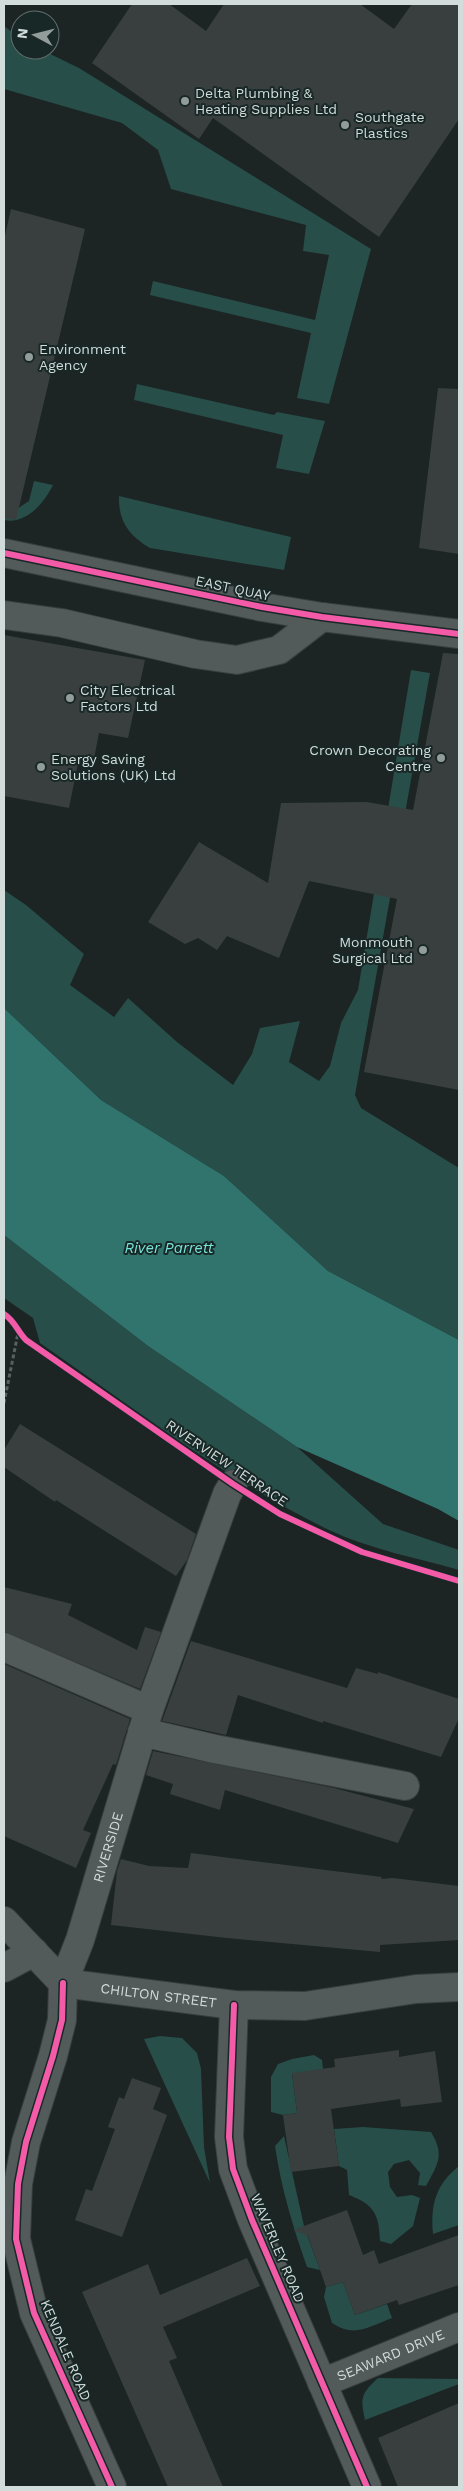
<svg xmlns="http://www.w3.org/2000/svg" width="463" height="2491" viewBox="0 0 463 2491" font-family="'Work Sans',sans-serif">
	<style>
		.green { fill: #274e49 }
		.water { fill: #31746e }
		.building { fill: #393f3f }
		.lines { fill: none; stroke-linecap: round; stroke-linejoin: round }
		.minor-casing { stroke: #383e3e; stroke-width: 30 }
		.path { stroke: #59605f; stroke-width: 3; stroke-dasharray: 4 2.5; stroke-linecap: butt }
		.minor { stroke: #535a5a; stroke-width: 28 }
		.cycleway-casing { stroke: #182827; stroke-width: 9 }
		.cycleway { stroke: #f35aa7; stroke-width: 6 }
		.poi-dot { fill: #929c9a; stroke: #182827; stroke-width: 2 }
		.labels { text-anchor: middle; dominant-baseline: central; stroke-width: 4; stroke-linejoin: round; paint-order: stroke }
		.poi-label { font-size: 14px; fill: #d2dcda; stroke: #182827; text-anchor: start }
		.street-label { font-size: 14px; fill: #d2dcda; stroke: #182827 }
		.water-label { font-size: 15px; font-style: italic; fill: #78e5da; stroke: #182827 }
	</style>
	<rect width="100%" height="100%" fill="#1c2424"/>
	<g class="green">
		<polygon points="4,26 20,38 20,50 42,50 79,68 371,249 329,404 297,398 311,333 150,295 153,281 315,320 329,255 303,251 306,225 171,189 158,150 122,123 4,89"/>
		<polygon points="137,384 274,415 277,412 325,421 309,474 276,468 283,435 134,400"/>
		<path d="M34,481L53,485C45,502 26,525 4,520V506L17,509L29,501Z"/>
		<path d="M119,496L291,537L284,570L150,548C129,536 118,521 119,496Z"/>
		<polygon points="411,670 430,673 355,1095 361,1108 459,1168 459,1340 328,1271 224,1176 101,1100 4,1008 4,890 26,905 84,954 70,985 114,1017 128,998 177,1042 233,1085 252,1054 260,1028 300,1021 289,1062 319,1081 330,1066 341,1023 358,990"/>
		<path d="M4,1235L148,1346L297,1447L383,1524L459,1550V1570C417,1558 369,1549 329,1530C226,1480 134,1408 40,1343L33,1318L4,1298Z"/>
		<polygon points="160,2036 182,2038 197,2053 201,2069 204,2147 210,2183 144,2039"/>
		<polygon points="314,2055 322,2060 323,2069 292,2074 297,2113 283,2115 271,2112 271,2077 278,2064 292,2059"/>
		<path d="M363,2127L431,2132C445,2155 438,2164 426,2186L418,2185L420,2173L409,2160L394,2164L388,2172L390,2187L397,2197L412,2195L420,2198L413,2226L391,2244L380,2241C379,2215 375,2205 349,2195L347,2170L339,2166L334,2129Z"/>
		<path d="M284,2136L304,2226L320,2270L307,2267C293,2227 281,2188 275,2146Z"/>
		<path d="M459,2166V2225L433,2234C430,2205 436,2184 459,2166Z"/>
		<path d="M343,2282L355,2315L387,2304L392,2318C368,2327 355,2338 332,2323L324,2297L326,2287Z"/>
		<path d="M378,2378L459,2379V2384L365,2420C360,2397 361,2394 378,2378Z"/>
	</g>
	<polygon class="water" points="4,1008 101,1100 224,1176 328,1271 459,1340 459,1521 438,1509 297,1447 148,1346 4,1235"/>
	<g class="building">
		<polygon points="132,4 169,4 206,31 224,4 360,4 394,29 412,4 459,4 459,119 379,237 213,118 199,139 92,63"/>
		<polygon points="11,209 85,229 16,520 4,518 4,240"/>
		<polygon points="438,388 459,389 459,554 419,548"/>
		<polygon points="4,635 145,660 128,738 99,733 94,759 79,758 69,808 4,796"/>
		<polygon points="443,653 459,654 459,1090 364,1072 397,899 309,881 279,958 227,936 217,950 198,938 185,944 148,922 199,842 268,883 281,803 367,802 413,810"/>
		<polygon points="20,1424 196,1534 187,1560 176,1576 56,1500 55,1502 4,1467 4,1450"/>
		<polygon points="4,1587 72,1604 68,1615 137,1650 145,1627 161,1632 140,1689 4,1632"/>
		<polygon points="191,1641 347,1688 356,1668 378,1674 378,1672 459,1699 459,1718 441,1757 323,1721 323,1723 238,1695 226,1735 162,1721"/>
		<polygon points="4,1664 130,1719 116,1765 113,1764 83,1830 91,1833 76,1868 4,1836"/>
		<polygon points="153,1751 334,1788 414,1809 398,1843 225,1790 220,1810 170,1794 173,1784 146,1775"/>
		<polygon points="191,1853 382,1877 381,1879 393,1878 459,1886 459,1940 380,1945 380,1952 227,1938 111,1925 117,1871 121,1859 149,1866 188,1868"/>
		<polygon points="399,2050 399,2057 435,2051 442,2102 401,2107 400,2099 331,2109 339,2166 291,2172 283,2115 297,2113 292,2073 335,2067 334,2059"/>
		<polygon points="132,2078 161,2088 153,2109 167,2115 122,2237 75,2220 86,2189 92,2191 115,2129 108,2127 119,2097 124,2099"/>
		<polygon points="347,2210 363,2255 374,2250 379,2264 459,2235 459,2285 399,2305 397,2300 355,2315 343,2282 326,2287 308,2236 293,2230"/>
		<polygon points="247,2258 260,2286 163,2327 177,2358 169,2361 223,2487 168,2487 82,2292 148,2264 160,2295"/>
		<polygon points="459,2403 459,2487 398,2487 378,2438"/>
	</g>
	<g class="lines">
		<defs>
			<g id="minor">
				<polyline points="4,553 262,607 322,617 459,634"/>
				<polyline points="4,615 62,623 195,654 237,660 279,650 322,617"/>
				<polyline points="4,1647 149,1710"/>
				<polyline points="142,1732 215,1749 405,1786"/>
				<path id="s1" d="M4,1921L63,1983L234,2005L305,2006L416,1989L459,1987"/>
				<polyline points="4,1968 34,1952"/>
				<polyline points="234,2005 229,2137 233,2169 252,2220 367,2487"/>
				<path id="s2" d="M322,2383L459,2327"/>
				<path id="s3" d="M112,2487L34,2313L16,2239L18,2184L26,2142L53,2056L62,2020L63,1983L80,1940L149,1710L227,1494L233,1484"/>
			</g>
		</defs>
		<use href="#minor" class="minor-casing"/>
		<polyline class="path" points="4,1403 18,1333"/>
		<use href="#minor" class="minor"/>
		<defs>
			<g id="cycleway">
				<polyline points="4,553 262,607 322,617 459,634"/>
				<path d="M4,1314C15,1321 17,1331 26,1340L233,1484L280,1514L362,1552L459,1581"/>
				<polyline points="63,1983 62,2020 53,2056 26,2142 18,2184 16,2239 34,2313 112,2487"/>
				<polyline points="234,2005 229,2137 233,2169 252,2220 367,2487"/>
			</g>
		</defs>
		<use href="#cycleway" class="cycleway-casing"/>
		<use href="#cycleway" class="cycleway"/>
	</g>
	<g class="poi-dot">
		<circle cx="185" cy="101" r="5"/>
		<circle cx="345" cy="125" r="5"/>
		<circle cx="29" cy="357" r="5"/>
		<circle cx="70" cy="698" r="5"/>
		<circle cx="441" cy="758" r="5"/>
		<circle cx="41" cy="767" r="5"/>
		<circle cx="423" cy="950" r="5"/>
	</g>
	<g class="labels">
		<g class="poi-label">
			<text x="195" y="93">Delta Plumbing &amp;<tspan x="195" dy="16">Heating Supplies Ltd</tspan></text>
			<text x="355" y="117">Southgate<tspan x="355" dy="16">Plastics</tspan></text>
			<text x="39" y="349">Environment<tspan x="39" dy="16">Agency</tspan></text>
			<text x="80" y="690">City Electrical<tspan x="80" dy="16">Factors Ltd</tspan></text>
			<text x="431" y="750" text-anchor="end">Crown Decorating<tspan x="431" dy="16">Centre</tspan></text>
			<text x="51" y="759">Energy Saving<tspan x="51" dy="16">Solutions (UK) Ltd</tspan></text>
			<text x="413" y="942" text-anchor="end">Monmouth<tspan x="413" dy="16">Surgical Ltd</tspan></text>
		</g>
		<g class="street-label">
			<text transform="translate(233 588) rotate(12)">EAST QUAY</text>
			<text transform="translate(227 1463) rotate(34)">RIVERVIEW TERRACE</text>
			<text stroke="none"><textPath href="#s3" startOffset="672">RIVERSIDE</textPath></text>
			<text stroke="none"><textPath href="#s1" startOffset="182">CHILTON STREET</textPath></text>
			<text transform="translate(278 2248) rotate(67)">WAVERLEY ROAD</text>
			<text transform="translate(66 2350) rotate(67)">KENDALE ROAD</text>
			<text stroke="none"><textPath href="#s2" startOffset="74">SEAWARD DRIVE</textPath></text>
		</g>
		<g class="water-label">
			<text x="169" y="1248">River Parrett</text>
		</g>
	</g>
	<rect width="463" height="2491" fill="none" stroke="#d2dcda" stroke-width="10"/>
	<g transform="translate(35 35) rotate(277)"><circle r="24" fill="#182827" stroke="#62706f"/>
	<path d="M0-4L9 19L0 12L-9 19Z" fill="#929c9a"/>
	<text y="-8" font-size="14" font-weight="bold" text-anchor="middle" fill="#d2dcda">N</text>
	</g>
</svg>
